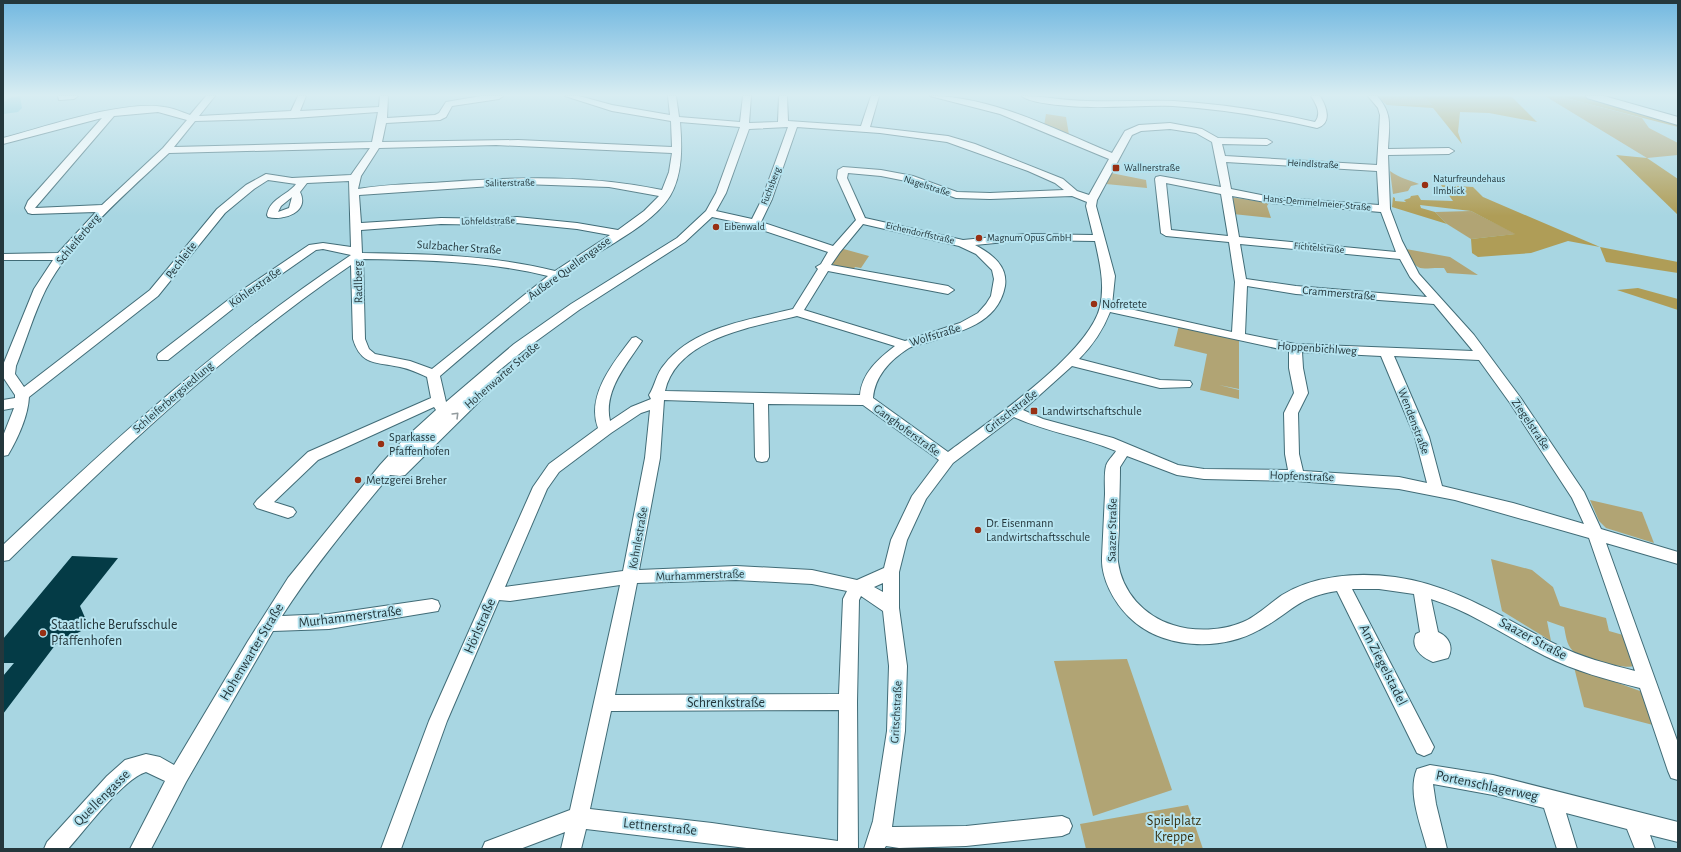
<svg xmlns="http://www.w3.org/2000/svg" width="1681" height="852" viewBox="0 0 1681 852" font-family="'Alegreya Sans',sans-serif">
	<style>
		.green { fill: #b1a474 }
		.forest { fill: #af9d57 }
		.water { fill: #62bed3 }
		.building { fill: #043b46 }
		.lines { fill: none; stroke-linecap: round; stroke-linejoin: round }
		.minor-casing { stroke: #416c77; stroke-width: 2 }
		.major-casing { stroke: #416c77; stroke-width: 2 }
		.minor { fill: #fff; fill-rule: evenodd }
		.major { fill: #fff; fill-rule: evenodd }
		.oneway { stroke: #929b9e }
		.poi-dot { fill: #983014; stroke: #b5e3ef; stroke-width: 1.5 }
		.labels { text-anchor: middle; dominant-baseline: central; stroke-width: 4; stroke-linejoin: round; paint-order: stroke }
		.far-street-label { font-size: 10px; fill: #24373c; stroke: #b5e3ef }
		.far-poi-label { font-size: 10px; fill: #24373c; stroke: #b5e3ef; text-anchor: start }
		.street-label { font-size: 12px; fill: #24373c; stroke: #b5e3ef }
		.poi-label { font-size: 12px; fill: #24373c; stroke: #b5e3ef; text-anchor: start }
		.near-street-label { font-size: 14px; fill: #24373c; stroke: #b5e3ef }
		.near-poi-label { font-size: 14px; fill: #24373c; stroke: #b5e3ef; text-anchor: start }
		.near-park-label { font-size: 14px; fill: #393212; stroke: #b5e3ef }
	</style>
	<rect width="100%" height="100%" fill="#a8d6e2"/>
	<g class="green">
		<polygon points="1376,96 1423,96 1432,105 1387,105"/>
		<polygon points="1545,96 1558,96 1642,118 1649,128 1678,143 1678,155 1647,158"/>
		<polygon points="1046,114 1066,117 1069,135 1044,126"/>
		<path d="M1390,171C1400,178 1409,180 1419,184L1411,186L1408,191L1393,194Z"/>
		<polygon points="1111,173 1146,180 1147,188 1106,184"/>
		<polygon points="1230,197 1269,203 1267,206 1271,218 1233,214"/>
		<polygon points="1471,211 1516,234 1471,239 1447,224 1435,212"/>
		<polygon points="840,248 869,256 861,268 855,267 851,273 833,269 829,262"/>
		<path d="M1406,249L1450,257L1478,275L1447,273L1444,268C1419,267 1418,275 1406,249Z"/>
		<polygon points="1179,325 1239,340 1239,389 1219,385 1239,390 1239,399 1200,390 1207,354 1174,346"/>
		<polygon points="1590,500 1642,512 1654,543 1606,528 1599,521"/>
		<path d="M1491,559L1532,570L1553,587L1560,606L1606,618L1609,631L1623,635L1633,662V666C1626,670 1579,657 1573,651C1566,644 1566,635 1564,627L1547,621L1551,641L1502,611Z"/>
		<polygon points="1127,659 1172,790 1093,816 1054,661"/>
		<polygon points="1574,667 1640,691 1644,695 1653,725 1584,707"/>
		<polygon points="1188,805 1203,849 1086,849 1080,824"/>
	</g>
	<g class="forest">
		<polygon points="1423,96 1511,96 1537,122 1489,113 1460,112 1458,132 1462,144 1433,108 1387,105 1432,105"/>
		<polygon points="1558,96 1583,96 1678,123 1678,127"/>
		<polygon points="1616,155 1647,158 1678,179 1678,215"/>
		<polygon points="1441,185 1473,187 1483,197 1600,247 1678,262 1678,273 1606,262 1600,247 1568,241 1531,253 1478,257 1472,253 1471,239 1515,234 1471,211 1420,205 1421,208 1435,212 1447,224 1392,207 1393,197 1395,198 1395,201 1406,202 1404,200 1410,198 1411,196 1418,195 1421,200 1453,201"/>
		<polygon points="1638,288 1678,299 1678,310 1617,290"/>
	</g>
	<polygon class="water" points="20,96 22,108 18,112 3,114 4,102 9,98"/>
	<polygon class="building" points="72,556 118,558 80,606 89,627 56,644 3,714 3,676 14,663 3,663 3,639"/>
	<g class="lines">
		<defs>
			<g id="minor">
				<polygon points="58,96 78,96 74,99 59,100"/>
				<path d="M206,96H215L199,116L291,111L298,96H306L300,111L379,107L380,96H388L387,118L435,115L439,113L446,102L481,96H503L499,99L452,106L446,117L440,120L386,123L382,142L518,140L672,147L671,121L612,111L565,96H579L612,105L670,115L668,96H676L679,117L740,122L743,96H751L749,123L778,122L779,96H787L788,121L861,126L871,96H879L870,127L948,136L975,144L1063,179L1077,191L1089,195L1109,159L1000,114L930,96C992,96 1056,130 1112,153L1125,131L1139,125L1170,123L1202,129L1218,138L1267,139L1272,142L1267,145L1222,144L1225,156L1377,165L1380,115L1378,108L1368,96H1377C1393,114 1389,126 1388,149L1449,148L1454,151L1449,154L1388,155L1390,209L1402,241L1419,274L1474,335L1520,397L1584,492L1601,529L1678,552V564L1606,543L1678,743V780L1671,778L1668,771L1640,688C1608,680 1575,671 1545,656C1507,637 1472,612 1431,599L1438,632C1449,637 1454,647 1448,658L1433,662C1421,657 1410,647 1416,634L1420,632L1414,594L1379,589H1352L1434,747L1431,753L1424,756L1417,753L1337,591C1297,597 1291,613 1259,630C1220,652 1161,649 1129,617C1114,602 1101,579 1102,557C1103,536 1104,515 1105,494C1105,485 1104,474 1106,466C1107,461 1113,456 1116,451C1083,437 1047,432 1014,417L953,463L926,499L907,540L899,572V608L907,666L905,731L892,827L966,826L1062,816L1069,819L1072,826L1069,833L1062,836L966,846L899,848L886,846L884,849H864L873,821L887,731L889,666L883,611L861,596L859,600L857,702L858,849H755L586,829L581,849H561L565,832L520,849H482L485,842L570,810L620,585L510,601L499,600L447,721L401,849H381L429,721L533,487L549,464L598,428C586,396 613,363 632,338L636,337L642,341C627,364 603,391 610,421L631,407L651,399L649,395C655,386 656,374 664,365C693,327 749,320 793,309L818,269L816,267L821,264L828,252L741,223L712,217L685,242L579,310L524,350L496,373L501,374L503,377L501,380L405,475L400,476L390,475C352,521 314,566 282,616L329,614L432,599L438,601L440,606L438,611L329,629L273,631L186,782L151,849H130L165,781L146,772C123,779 85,830 68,849H44L47,842L107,776L125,760L146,754L160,757L174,765L248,641L288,578L380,465L402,441L436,410L434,407L318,460L274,502L293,508L296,512L293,516L288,518L257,508L254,504L257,500L308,452L431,398L427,377C418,373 410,369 400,367C377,362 361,366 353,339L351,265C226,350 117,454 9,560L3,561V545C114,440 223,340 351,255L323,249L316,250L240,303L168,360H158L157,357L158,354L232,297L309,245L323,243L351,247L349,181L307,183L300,192C310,212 284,221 268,217L267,215C270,198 287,196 296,184L268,180L254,189L225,213L158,296L29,397C28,416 18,438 8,455L3,456V436L14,408L3,410V400L15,398V395L3,377V365L34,289L53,260H3V254L58,253L96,212L32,214L28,213L25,208L28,201L102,118L3,144V138C46,127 122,100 164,107C173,108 182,112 190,115ZM158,112L187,120L163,148L102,205L35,208L114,116ZM378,112L372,142L174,147L195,121L294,118ZM680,122L740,127L716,193L706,211L677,238L571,304L514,344L446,402L440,376C482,340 524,304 569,272C598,250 652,226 670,196C683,174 682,146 680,122ZM788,127L762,199L752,219L716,211L726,193L749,129ZM797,127L880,133L947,142L1028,171L1055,183L1064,190L990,193L957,192L913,176L881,170L843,167L838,170L837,178L856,220L833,246L761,222L772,199ZM1170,129L1196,133L1212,142L1221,187L1160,176L1156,177L1155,179L1161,233L1166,236L1229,242L1235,282L1232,332L1112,305L1115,276L1096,206L1097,200L1132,135L1141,131ZM496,145L672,153L669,172L662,190C591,175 519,177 447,182C417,184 387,184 358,189L361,176L379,148ZM370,148L351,175L292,178L266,174L246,185L217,209L150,290L24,387L15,374L16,366C26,341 34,313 46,289C71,240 129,191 169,153ZM1226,162L1377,171L1379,205L1271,197L1231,189ZM848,173L881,176L911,182L956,198L990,199L1072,196L1087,202L1086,206L1093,235L1026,234L963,240L865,218L847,178ZM1166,183L1221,194L1228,236L1171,230ZM522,184L609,187L659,196L644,211L618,230L577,223L517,217L497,219L441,218L361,223L359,195ZM1232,196L1271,203L1381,212L1396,252L1239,237ZM292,197L289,208L278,212L281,206ZM517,223L577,229L610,235L555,271C492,255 428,254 362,253L361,230L441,224L497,225ZM863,224L959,246L976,254L992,270L994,279L991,296L986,304L978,313L960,323L905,341L804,310L828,271L948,294L954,290L948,286L831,265L840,252ZM1026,240L1095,241C1100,264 1105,284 1100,307C1088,355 988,422 948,452L873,398C875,376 890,360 909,348C914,345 922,344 929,342C960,331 998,324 1005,286C1008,266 992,254 975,245ZM1240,244L1400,259L1410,277L1427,297L1296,286L1246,279ZM363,259C425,260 487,261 548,276L432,369L410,361L375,354L369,349L365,339ZM1247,286L1296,294L1434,304L1473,351L1295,344L1245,334ZM1110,312L1289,351V368L1294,393L1284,413L1285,454L1288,470L1204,469L1178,465L1113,438L1043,419L1023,410L1072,366L1160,388L1190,387L1192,384L1190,381L1160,380L1079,359C1093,345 1103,330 1110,312ZM797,316L895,346C878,359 862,373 860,395L665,391C677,338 752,327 797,316ZM1302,352L1381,356L1415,437L1427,483L1399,477L1303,471L1299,454L1298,413L1308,393L1303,368ZM1394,356L1479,360L1510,403L1572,498L1584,524L1513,503L1442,486L1429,437ZM664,400L754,403L755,457L757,461L762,462L767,461L769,457L768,404L863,405L939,460L912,496L891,540L884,568L857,580L812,570L736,566L639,570L660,458ZM650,410L645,458L623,571L505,587L547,489L559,472L611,433L641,413ZM1127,456L1177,475L1204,479L1297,481L1399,489L1455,500L1589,538L1635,671C1608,664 1581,657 1557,645C1504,619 1455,585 1395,577C1358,572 1314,575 1282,595C1269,604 1257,616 1243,622C1222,631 1194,632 1173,625C1144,616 1122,592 1118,562C1117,550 1119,537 1119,525C1119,505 1120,486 1120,467ZM736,580L812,584L847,591L843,599L839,694L615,695L637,583ZM883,583V592L874,587ZM839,710L838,841L712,823L590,809L611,711Z"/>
				<path d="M1022,96C1044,96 1066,101 1088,101C1117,102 1145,100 1174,101C1221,104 1268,111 1315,122C1322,113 1316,104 1311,96H1320C1326,106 1333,123 1317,128C1269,117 1221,109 1173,106C1138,105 1103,109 1069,106C1058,105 1030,103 1022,96Z"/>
				<path d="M1430,765L1493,775L1678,822V842L1650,835L1655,849H1635L1627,829L1566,813L1577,849H1557L1544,808L1493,795L1433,784L1436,804L1447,849H1427C1421,825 1407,793 1417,769Z"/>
			</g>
			<polygon id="major" points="1586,96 1604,96 1678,117 1678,125 1587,98"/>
		</defs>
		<use href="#minor" class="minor-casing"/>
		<use href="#major" class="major-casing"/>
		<use href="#minor" class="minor"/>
		<use href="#major" class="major"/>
	</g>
	<defs><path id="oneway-chevron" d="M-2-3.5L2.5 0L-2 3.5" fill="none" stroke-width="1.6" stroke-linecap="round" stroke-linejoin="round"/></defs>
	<use class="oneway" href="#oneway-chevron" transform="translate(456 415) rotate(-45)"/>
	<linearGradient id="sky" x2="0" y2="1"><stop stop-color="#72b8e0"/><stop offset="0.44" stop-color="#d8edf2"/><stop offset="1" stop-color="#d8edf2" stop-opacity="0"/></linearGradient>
	<rect width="1681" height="216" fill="url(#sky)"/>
	<g class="poi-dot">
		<rect x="1112" y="164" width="8" height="8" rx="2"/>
		<circle cx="1425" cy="185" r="4"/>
		<circle cx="716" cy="227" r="4"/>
		<circle cx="979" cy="238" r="4"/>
		<circle cx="1094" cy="304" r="4"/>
		<rect x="1030" y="407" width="8" height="8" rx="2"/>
		<circle cx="381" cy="444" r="4"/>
		<circle cx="358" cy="480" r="4"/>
		<circle cx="978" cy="530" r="4"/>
		<circle cx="43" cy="633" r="4"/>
	</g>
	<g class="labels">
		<g class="far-street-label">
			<text transform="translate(1313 164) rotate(3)">Heindlstraße</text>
			<text transform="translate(510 183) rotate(-1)">Saliterstraße</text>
			<text transform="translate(771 186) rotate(-69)">Fuchsberg</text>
			<text transform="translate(927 186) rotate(18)">Nagelstraße</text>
			<text transform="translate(1317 203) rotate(5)">Hans-Demmelmeier-Straße</text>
			<text transform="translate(488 221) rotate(-1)">Lohfeldstraße</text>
			<text transform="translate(920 233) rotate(13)">Eichendorffstraße</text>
			<text transform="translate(1319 248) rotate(5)">Fichtelstraße</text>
		</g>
		<g class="far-poi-label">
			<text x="1124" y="168">Wallnerstraße</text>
			<text x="1433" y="179">Naturfreundehaus<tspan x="1433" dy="12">Ilmblick</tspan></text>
			<text x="724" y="227">Eibenwald</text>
			<text x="987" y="238">Magnum Opus GmbH</text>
		</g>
		<g class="street-label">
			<text transform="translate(78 239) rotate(-50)">Schleiferberg</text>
			<text transform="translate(459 247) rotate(4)">Sulzbacher Straße</text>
			<text transform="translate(181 260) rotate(-53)">Pechleite</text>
			<text transform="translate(569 268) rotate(-36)">Äußere Quellengasse</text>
			<text transform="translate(358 282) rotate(-91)">Radlberg</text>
			<text transform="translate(255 287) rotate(-35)">Köhlerstraße</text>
			<text transform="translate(1339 293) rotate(5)">Crammerstraße</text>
			<text transform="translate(935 335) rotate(-17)">Wolfstraße</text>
			<text transform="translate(1317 348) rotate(4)">Hoppenbichlweg</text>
			<text transform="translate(502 375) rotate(-41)">Hohenwarter Straße</text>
			<text transform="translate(173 397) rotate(-41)">Schleiferbergsiedlung</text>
			<text transform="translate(1011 411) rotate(-38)">Gritschstraße</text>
			<text transform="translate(1414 421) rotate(69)">Wendenstraße</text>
			<text transform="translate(1531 424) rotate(56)">Ziegelstraße</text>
			<text transform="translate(907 430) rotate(36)">Ganghoferstraße</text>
			<text transform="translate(1302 476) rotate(2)">Hopfenstraße</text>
			<text transform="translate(1112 530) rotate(-89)">Saazer Straße</text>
			<text transform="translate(638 538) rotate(-80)">Kohnlestraße</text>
			<text transform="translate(700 575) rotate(-2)">Murhammerstraße</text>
			<text transform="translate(896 712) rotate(-87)">Gritschstraße</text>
		</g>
		<g class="poi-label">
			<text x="1102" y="304">Nofretete</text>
			<text x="1042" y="411">Landwirtschaftschule</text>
			<text x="389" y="437">Sparkasse<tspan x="389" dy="14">Pfaffenhofen</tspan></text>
			<text x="366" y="480">Metzgerei Breher</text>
			<text x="986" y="523">Dr. Eisenmann<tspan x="986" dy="14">Landwirtschaftsschule</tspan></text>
		</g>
		<g class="near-street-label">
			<text transform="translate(350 617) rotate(-7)">Murhammerstraße</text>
			<text transform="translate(480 626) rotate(-66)">Hörlstraße</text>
			<text transform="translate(1533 639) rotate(28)">Saazer Straße</text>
			<text transform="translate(252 652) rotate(-59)">Hohenwarter Straße</text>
			<text transform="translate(1383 665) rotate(63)">Am Ziegelstadel</text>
			<text x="726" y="703">Schrenkstraße</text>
			<text transform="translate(1487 786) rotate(12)">Portenschlagerweg</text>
			<text transform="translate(102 798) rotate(-45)">Quellengasse</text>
			<text transform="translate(660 827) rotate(6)">Lettnerstraße</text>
		</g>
		<g class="near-poi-label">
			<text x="51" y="625">Staatliche Berufsschule<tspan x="51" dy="16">Pfaffenhofen</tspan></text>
		</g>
		<g class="near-park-label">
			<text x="1174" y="821">Spielplatz<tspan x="1174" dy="16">Kreppe</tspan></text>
		</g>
	</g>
	<rect width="1681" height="852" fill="none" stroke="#24373c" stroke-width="8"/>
</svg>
